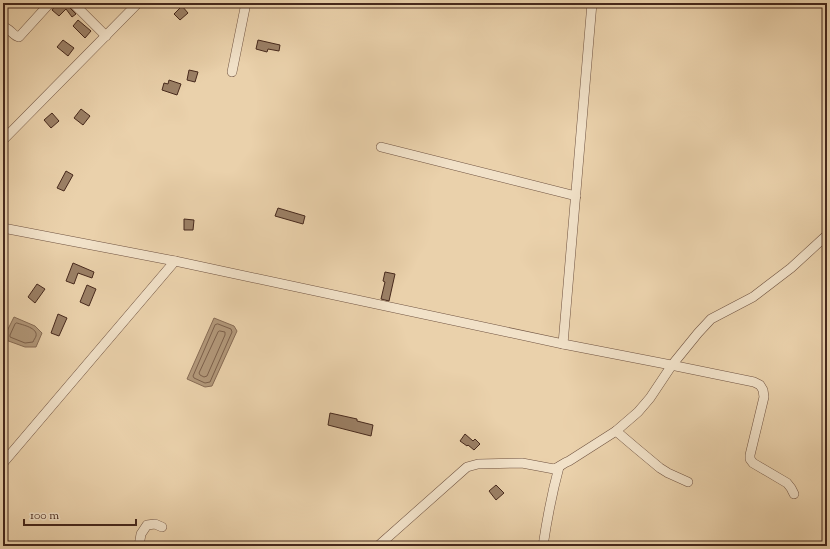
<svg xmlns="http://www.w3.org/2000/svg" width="830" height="549" viewBox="0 0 830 549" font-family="'Sorts Mill Goudy',serif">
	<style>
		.water { fill: #b2987a; stroke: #876b54 }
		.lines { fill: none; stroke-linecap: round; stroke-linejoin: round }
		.shore { stroke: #7c604b; stroke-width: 1 }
		.building { fill: #9b8066; stroke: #46281c }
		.minor-casing { stroke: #6f5240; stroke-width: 10 }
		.minor { stroke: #f1e1c8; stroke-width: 9 }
	</style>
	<rect width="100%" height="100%" fill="#ead1ab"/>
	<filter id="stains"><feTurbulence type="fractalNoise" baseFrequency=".005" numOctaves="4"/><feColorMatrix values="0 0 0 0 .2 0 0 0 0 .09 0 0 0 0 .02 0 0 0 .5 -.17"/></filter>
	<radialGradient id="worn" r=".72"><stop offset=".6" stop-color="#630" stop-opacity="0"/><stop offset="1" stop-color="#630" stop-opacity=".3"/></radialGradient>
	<g class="water">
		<polygon points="14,317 35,326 42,333 36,347 25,347 3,339"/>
		<polygon points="214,318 234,326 237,331 212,386 205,387 187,379"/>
	</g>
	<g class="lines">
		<g class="shore">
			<path d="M17,323C23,325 38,328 36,336C36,337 33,341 33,342L25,343L10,337V335L15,324Z"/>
			<polygon points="218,324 231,329 232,332 210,382 205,383 194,378 193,376 215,325"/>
			<polygon points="220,331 225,332 225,335 207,376 204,377 200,375 199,373 218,332"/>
		</g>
	</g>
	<g class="building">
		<polygon points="57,3 67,3 69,7 76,14 72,17 66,9 59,16 52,10"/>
		<polygon points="182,6 188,13 180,20 174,14"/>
		<polygon points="78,20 91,31 85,38 73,26"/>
		<polygon points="63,40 74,48 68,56 57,47"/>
		<polygon points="258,40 280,45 279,51 268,49 267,52 256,49"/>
		<polygon points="189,70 198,72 195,82 187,80"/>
		<polygon points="169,80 181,84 177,95 162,90 164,83 168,84"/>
		<polygon points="81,109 90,116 83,125 74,118"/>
		<polygon points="52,113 59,121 51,128 44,120"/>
		<polygon points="66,171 73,175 64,191 57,188"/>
		<polygon points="278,208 305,216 303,224 275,216"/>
		<polygon points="184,219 194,220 193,230 184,230"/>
		<polygon points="73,263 94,272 92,278 78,273 74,284 66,281"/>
		<polygon points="385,272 395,274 389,301 381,299 385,282 383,281"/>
		<polygon points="37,284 45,289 35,303 28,297"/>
		<polygon points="87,285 96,289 89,306 80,302"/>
		<polygon points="58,314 67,318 59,336 51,333"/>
		<polygon points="330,413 357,419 357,421 373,425 371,436 328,425"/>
		<polygon points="465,434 473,441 475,439 480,444 474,450 468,445 467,446 460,441"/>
		<polygon points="496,485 504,493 496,500 489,491"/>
	</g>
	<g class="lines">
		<defs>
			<g id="minor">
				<polyline points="73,3 106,36"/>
				<path d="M3,27C10,28 13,36 19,37L50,3"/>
				<polyline points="232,72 246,3"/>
				<polyline points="3,140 138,3"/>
				<polyline points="381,147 576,196"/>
				<polyline points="3,228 175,261 563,344 666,364 754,382 760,385 763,390 764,397 750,455 750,459 753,463 787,483 791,488 794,494"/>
				<polyline points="563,344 592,3"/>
				<polyline points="616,431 636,448 660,468 668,473 688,482"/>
				<polyline points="3,463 175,261"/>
				<polyline points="139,546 141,534 147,525 155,524 162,527"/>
				<path d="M378,546L467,467L478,464L522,463L554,469C560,467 563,463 569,461L616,431L638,412L650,398L672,365L698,333L711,319L753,297L791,268L827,235"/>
				<path d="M543,546C547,519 552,493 559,467"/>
			</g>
		</defs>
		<use href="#minor" class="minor-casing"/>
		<use href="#minor" class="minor"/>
	</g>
	<rect width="830" height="549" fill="none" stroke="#ead1ab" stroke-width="16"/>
	<rect x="4" y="4" width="822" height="541" fill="none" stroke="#46281c" stroke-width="2"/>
	<rect x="8" y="8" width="814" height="533" fill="none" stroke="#46281c"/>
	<path d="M24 519v6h112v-6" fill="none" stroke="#46281c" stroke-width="2"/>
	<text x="30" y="519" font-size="12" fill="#46281c" stroke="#f1e1c8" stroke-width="3" paint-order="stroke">100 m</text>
	<rect width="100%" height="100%" filter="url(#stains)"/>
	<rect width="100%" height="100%" fill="url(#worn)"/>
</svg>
